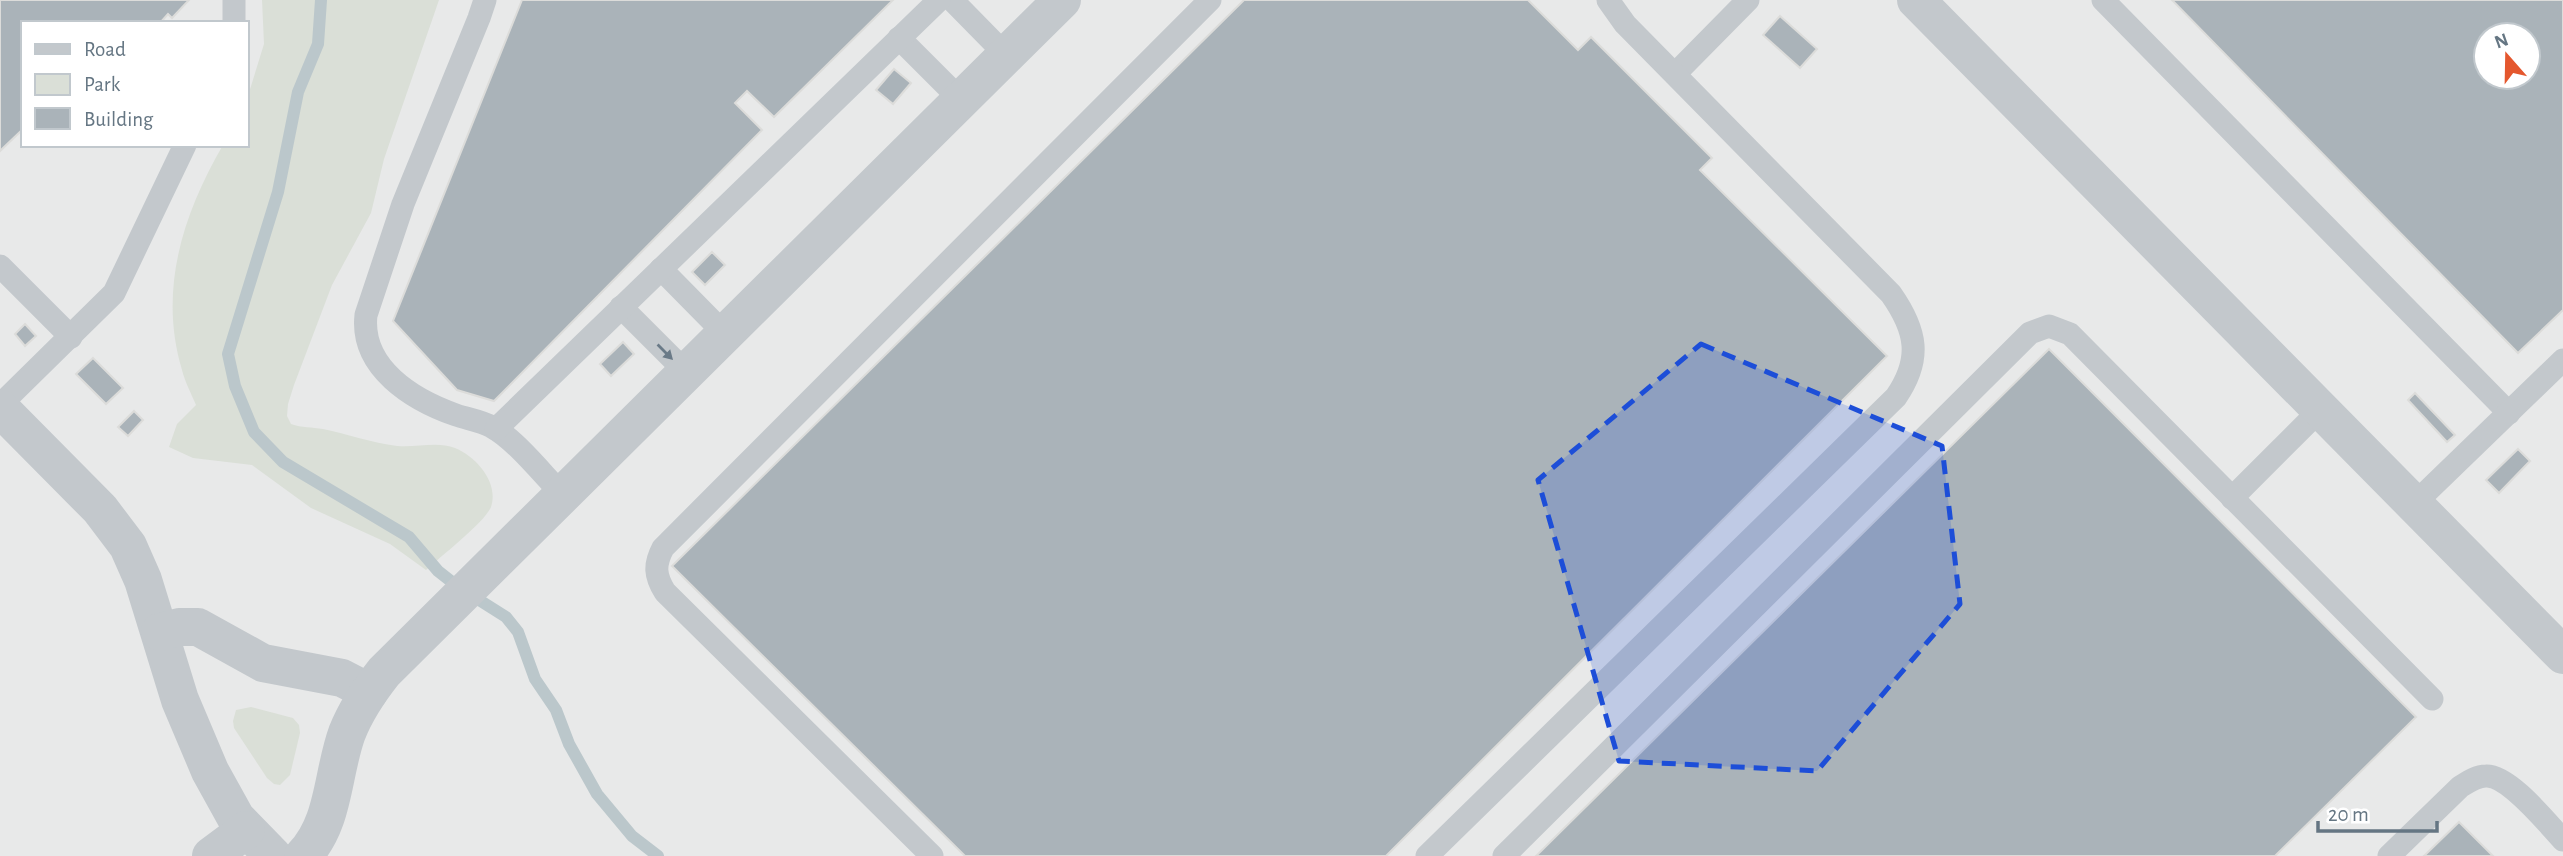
<svg xmlns="http://www.w3.org/2000/svg" width="2563" height="856" viewBox="0 0 2563 856" font-family="'Alegreya Sans',sans-serif">
	<style>
		.built { fill: #e8e9e9; fill-rule: evenodd }
		.green { fill: #dadfd7 }
		.lines { fill: none; stroke-linecap: round; stroke-linejoin: round }
		.stream { stroke: #bbc7cb; stroke-width: 12 }
		.building { fill: #aab3b9; stroke: #dcdcda; stroke-width: 2; fill-rule: evenodd }
		.service { stroke: #c3c8cc; stroke-width: 23 }
		.minor { stroke: #c3c8cc; stroke-width: 38 }
		.oneway { fill: #6a7a87 }
		.marked { fill: #1d4ed8; fill-opacity: 0.2; stroke: #1d4ed8; stroke-width: 5; stroke-dasharray: 14 9; stroke-linejoin: round }
	</style>
	<rect width="100%" height="100%" fill="#fafaf8"/>
	<path class="built" d="M0,0H2563V856H0ZM23,23H247V145H23ZM2486,35H2528V77H2486Z"/>
	<g class="green">
		<path d="M262,0H439L384,159L371,213L332,285L294,385L288,404L287,416L291,424C302,428 312,427 323,429C347,434 372,443 397,446C416,448 437,441 455,448C477,457 499,483 491,507C485,522 440,557 426,570L390,544L311,508L252,465L193,458L169,447L177,424L196,405C191,393 185,382 182,370C158,290 183,214 223,145H247V99L264,44Z"/>
		<polygon points="251,707 293,718 299,725 300,733 290,775 280,785 274,784 267,778 234,728 233,721 236,710"/>
	</g>
	<g class="lines">
		<polyline class="stream" points="321,0 318,44 298,92 278,192 228,354 235,386 254,432 283,462 409,537 438,571 457,586 506,617 518,632 535,679 556,710 569,744 597,794 632,836 658,856"/>
	</g>
	<g class="building">
		<polygon points="0,0 189,0 172,18 168,14 160,23 23,23 23,129 0,151"/>
		<polygon points="522,0 893,0 774,117 747,91 735,103 762,130 494,401 457,390 393,321"/>
		<polygon points="1244,0 1528,0 1578,50 1591,37 1712,158 1700,170 1887,356 1386,856 965,856 672,566"/>
		<path d="M2172,0H2563V310L2518,353ZM2486,35H2528V77H2486Z"/>
		<polygon points="1780,16 1817,49 1800,68 1763,35"/>
		<polygon points="894,69 911,83 893,104 876,90"/>
		<polygon points="712,252 725,265 705,285 692,272"/>
		<polygon points="25,324 36,336 25,346 15,334"/>
		<polygon points="623,342 634,354 611,376 600,364"/>
		<polygon points="2049,349 2416,717 2275,856 1536,856"/>
		<polygon points="93,358 123,388 106,404 76,374"/>
		<polygon points="2415,393 2455,435 2447,442 2408,400"/>
		<polygon points="134,411 143,420 128,436 118,427"/>
		<polygon points="2518,449 2530,461 2499,493 2486,480"/>
		<polygon points="2459,822 2493,856 2424,856"/>
	</g>
	<g class="lines">
		<g class="service">
			<polyline points="234,0 234,23"/>
			<path d="M485,0L479,18L403,204L366,315C360,368 413,400 456,415C468,419 482,421 492,427C515,439 544,476 563,495"/>
			<polyline points="952,0 1006,55"/>
			<polyline points="2103,0 2509,413"/>
			<polyline points="899,38 961,100"/>
			<polyline points="1675,74 1748,0"/>
			<polyline points="0,266 71,337"/>
			<polyline points="661,269 725,334"/>
			<polyline points="621,307 686,372"/>
			<polyline points="0,405 114,293 185,145"/>
			<polyline points="496,429 939,0"/>
			<polyline points="2232,498 2321,409"/>
			<polyline points="2414,504 2563,360"/>
			<path d="M932,856L665,592C655,576 654,565 663,548L1210,0"/>
			<path d="M1427,856L1896,397C1922,359 1917,331 1891,294L1625,24L1608,0"/>
			<polyline points="1504,856 2030,333 2049,326 2070,334 2432,699"/>
			<path d="M2389,856L2460,787C2468,782 2476,776 2486,776C2509,775 2547,823 2563,840"/>
		</g>
		<g class="minor">
			<polyline points="1916,0 2563,655"/>
			<polyline points="0,408 100,509 128,546 143,580 180,700 210,771 236,818 273,856"/>
			<polyline points="160,632 179,627 198,627 263,663 342,678 369,692"/>
			<polyline points="211,856 246,830"/>
			<path d="M303,856C335,823 332,774 347,733C356,710 369,691 384,672L1062,0"/>
		</g>
	</g>
	<defs><path id="oneway-solid" d="M-6-.8H1V-3.2L6.5 0L1 3.2V.8H-6Z" transform="scale(1.75)"/></defs>
	<use class="oneway" href="#oneway-solid" transform="translate(665 352) rotate(45)"/>
	<path class="marked" d="M1701,344L1942,446L1960,604L1817,771L1619,761L1538,480Z"/>
	<rect x="21" y="21" width="228" height="126" fill="#ffffff" stroke="#c1c8cd" stroke-width="2"/>
	<rect x="35" y="44" width="35" height="10" fill="#c3c8cc" stroke="#c1c8cd" stroke-width="2"/>
	<text x="84" y="56" font-size="21" fill="#657683">Road</text>
	<rect x="35" y="74" width="35" height="21" fill="#dadfd7" stroke="#c1c8cd" stroke-width="2"/>
	<text x="84" y="91" font-size="21" fill="#657683">Park</text>
	<rect x="35" y="108" width="35" height="21" fill="#aab3b9" stroke="#c1c8cd" stroke-width="2"/>
	<text x="84" y="126" font-size="21" fill="#657683">Building</text>
	<g transform="translate(2507 56) rotate(340)"><circle r="33" fill="#ffffff" stroke="#c1c8cd" stroke-width="2"/>
	<path d="M0-5L12 26L0 18L-12 26Z" fill="#e4572e"/>
	<text y="-10" font-size="19" font-weight="bold" text-anchor="middle" fill="#657683">N</text>
	</g>
	<path d="M2318 821v10h119v-10" fill="none" stroke="#657683" stroke-width="3.5"/>
	<text x="2328" y="821" font-size="21" fill="#657683" stroke="#ffffff" stroke-width="5" paint-order="stroke">20 m</text>
</svg>
